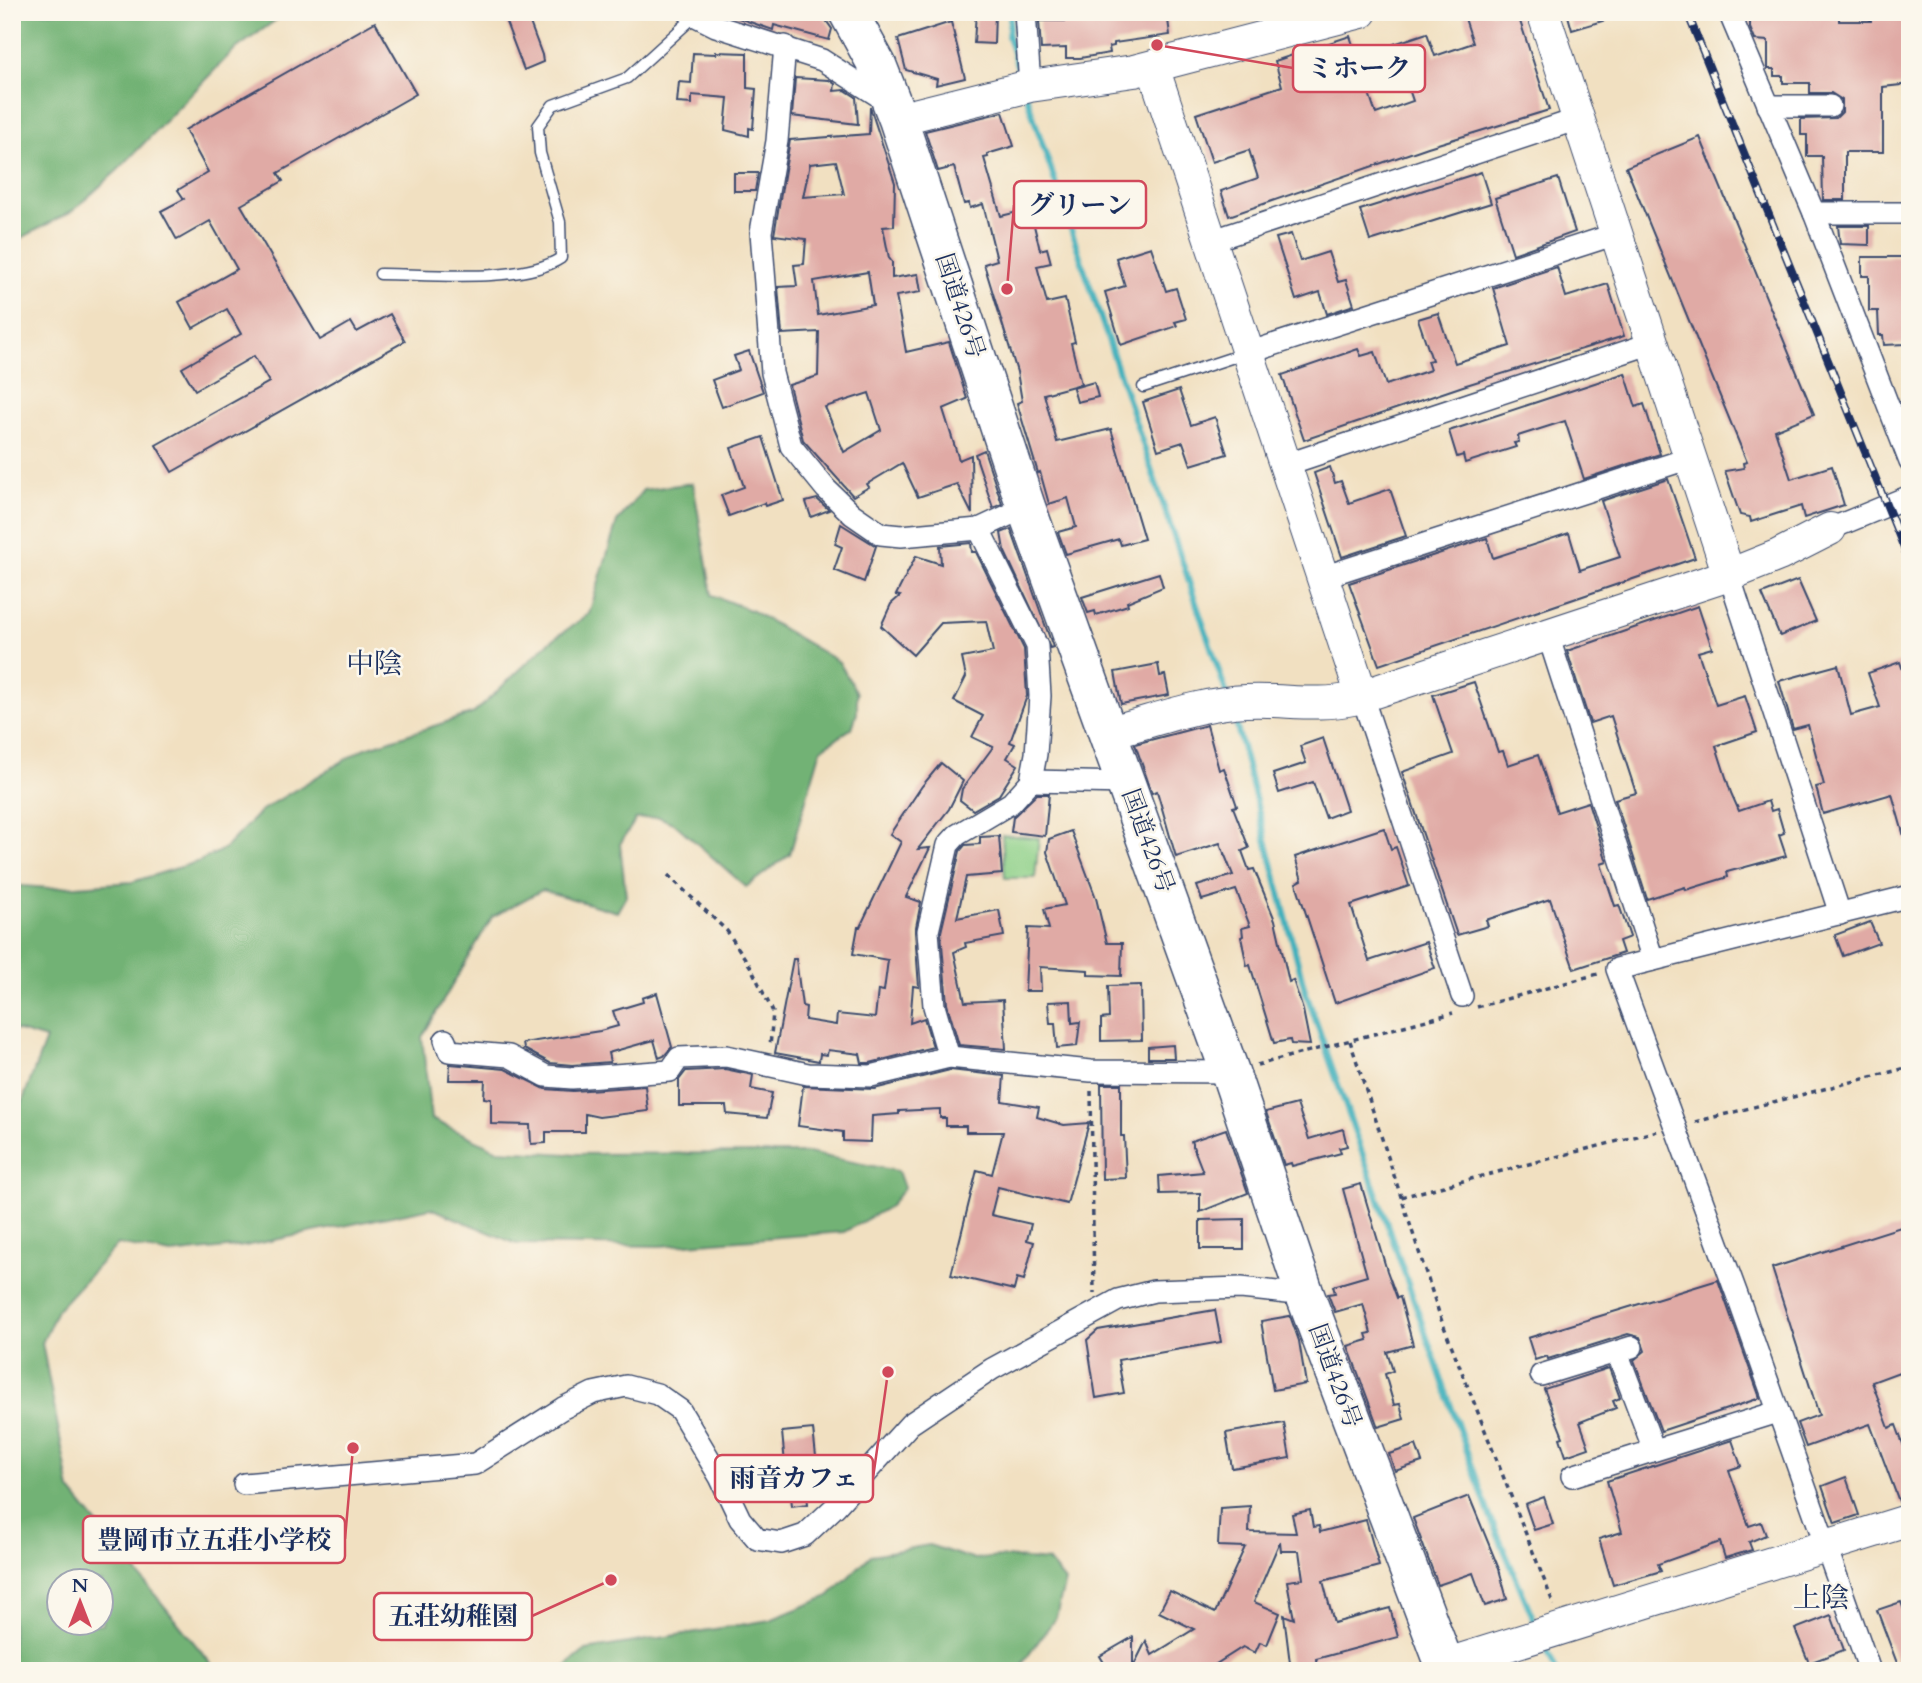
<svg xmlns="http://www.w3.org/2000/svg" width="1922" height="1683" viewBox="0 0 1922 1683" font-family="Cardo,'Noto Serif JP',serif">
	<style>
		.green { fill: #8ed088; stroke: #548073; stroke-width: 2 }
		.forest { fill: #72b274; stroke: #467069; stroke-width: 2; fill-rule: evenodd }
		.lines { fill: none; stroke-linecap: round; stroke-linejoin: round }
		.stream { stroke: #41b0bc; stroke-width: 6 }
		.building { fill: #e0aaa5; fill-rule: evenodd }
		.lane-casing { stroke: #3b4a6d; stroke-width: 13 }
		.street-casing { stroke: #3b4a6d; stroke-width: 24 }
		.secondary-casing { stroke: #3b4a6d; stroke-width: 34 }
		.highway-casing { stroke: #3b4a6d; stroke-width: 41 }
		.path { stroke: #3b4a6d; stroke-width: 3.5; stroke-dasharray: 5 5; stroke-linecap: butt }
		.lane { stroke: #fff; stroke-width: 10 }
		.street { stroke: #fff; stroke-width: 21 }
		.secondary { stroke: #fff; stroke-width: 32 }
		.highway { stroke: #fff; stroke-width: 38 }
		.rail-casing { stroke: #1b2f5e; stroke-width: 8 }
		.rail { stroke: #fbf7ec; stroke-width: 5; stroke-dasharray: 16; stroke-linecap: butt }
		.labels { text-anchor: middle; dominant-baseline: central; stroke-width: 5; stroke-linejoin: round; paint-order: stroke }
		.street-label { font-size: 24px; fill: #1b2f5e; stroke: #fbf7ec }
		.quarter-label { font-size: 28px; fill: #1b2f5e; stroke: #fbf7ec }
		.leader { fill: none; stroke: #d1495b; stroke-width: 2.5 }
		.callout-dot { fill: #d1495b; stroke: #fbf7ec; stroke-width: 2.5 }
		.callout { fill: #fbf7ec; stroke: #d1495b; stroke-width: 2.5 }
		.callout-label { font-size: 26px; text-anchor: middle; font-weight: bold; fill: #1b2f5e }
	</style>
	<rect width="100%" height="100%" fill="#fbf7ec"/>
	<filter id="ink" filterUnits="userSpaceOnUse"><feTurbulence type="fractalNoise" baseFrequency=".0143" numOctaves="2"/><feDisplacementMap in="SourceGraphic" scale="14" xChannelSelector="R" yChannelSelector="G"/><feConvolveMatrix kernelMatrix="1 2 1 2 8 2 1 2 1" color-interpolation-filters="sRGB"/></filter>
	<filter id="wash" filterUnits="userSpaceOnUse"><feTurbulence type="fractalNoise" baseFrequency=".00686" numOctaves="4" result="noise"/><feDisplacementMap in="SourceGraphic" scale="28" xChannelSelector="R" yChannelSelector="G"/><feGaussianBlur stdDeviation="1.57" result="paint"/><feColorMatrix in="noise" values="0 0 0 0 0 0 0 0 0 0 0 0 0 0 0 0 0 1.4 0 .05"/><feComposite in="paint" operator="in"/></filter>
	<g filter="url(#wash)">
		<rect width="100%" height="100%" fill="#f1e0c1"/>
		<polygon class="green" points="1002,835 1039,838 1035,878 1005,878"/>
		<g class="forest">
			<polygon points="12,12 287,12 233,51 119,169 74,210 12,243"/>
			<path d="M693,483L712,595L752,611L839,662L857,693V713L852,728L821,749L790,854L746,887L675,824L659,817L636,819L620,844L626,896L617,912L542,890L492,917L422,1037L431,1119L498,1150L568,1154L808,1153L898,1171L904,1188L890,1206L844,1232L660,1246L517,1244L431,1208L245,1246L171,1254L118,1244L57,1310L42,1343L70,1490L217,1671H12V1129L46,1039L12,1029V885L49,888L132,882L200,861L224,849L262,810L363,749L474,713L548,643L589,614L617,522L643,490ZM60,1582H102V1624H60Z"/>
			<polygon points="929,1545 972,1559 1005,1557 1048,1561 1065,1581 1056,1617 1017,1671 560,1671 586,1650 770,1620 829,1596 871,1555"/>
		</g>
		<g class="lines">
			<g class="stream">
				<polyline points="1011,12 1008,36 1021,78"/>
				<polyline points="1026,95 1227,695"/>
				<polyline points="1233,712 1305,990 1490,1517 1537,1627"/>
				<polyline points="1544,1644 1556,1671"/>
			</g>
		</g>
		<g id="blocks">
			<g class="building">
				<polygon points="517,12 526,12 542,55 543,62 524,70 504,17"/>
				<polygon points="721,12 826,12 825,19 832,29 829,40 774,25 773,30"/>
				<polygon points="976,12 995,12 994,44 974,43"/>
				<polygon points="1099,12 1167,12 1170,35 1114,43 1114,46 1109,47 1110,53 1080,58 1066,58 1066,48 1041,49 1039,21 1089,21 1088,14"/>
				<polygon points="1463,12 1517,12 1549,110 1428,147 1229,216 1221,191 1258,178 1249,150 1212,162 1196,114 1282,86 1275,61 1350,36 1376,114 1413,101 1394,44 1427,33 1435,56 1473,43"/>
				<polygon points="1567,12 1618,12 1619,16 1572,30"/>
				<polygon points="1750,12 1839,12 1839,21 1871,21 1871,12 1910,12 1910,84 1883,87 1883,152 1845,152 1845,200 1823,200 1822,156 1807,156 1807,135 1801,135 1801,119 1836,118 1842,112 1842,100 1831,93 1810,93 1810,83 1783,83 1783,76 1774,76 1774,69 1768,69 1768,41 1755,40 1750,28"/>
				<polygon points="375,22 416,94 278,173 283,181 241,205 320,340 351,322 357,332 390,314 405,341 172,472 156,445 269,382 254,356 195,390 182,368 241,334 227,309 193,328 179,302 237,269 210,221 177,240 161,211 184,199 178,190 208,172 185,130"/>
				<polygon points="951,22 965,78 936,85 937,79 906,70 898,39"/>
				<polygon points="716,52 747,53 747,88 756,89 753,129 749,128 749,136 725,130 728,98 692,95 692,104 677,103 679,82 691,83 693,53 716,54"/>
				<polygon points="795,78 829,80 835,84 834,91 845,90 856,97 858,124 792,116"/>
				<path d="M870,107L895,183L894,226L883,227L889,258L892,262V278L918,274L921,292L896,296L906,352L949,342L967,399L943,409L959,460L971,455L972,514L957,484L918,497L902,463L867,484L869,487L853,496L803,440L789,385L818,376L819,332L782,334L778,287L797,286L794,265L804,264L806,239L774,235L790,140L869,134ZM836,161L844,194L803,197L810,164ZM868,272L873,305L818,315L814,281ZM869,393L881,430L844,452L825,407Z"/>
				<polygon points="1003,112 1014,146 987,154 988,157 984,158 1001,216 1030,209 1040,250 1047,248 1051,263 1037,266 1047,303 1065,299 1075,342 1071,343 1081,384 1044,394 1057,442 1111,429 1144,539 1121,545 1119,539 1066,554 1058,532 1076,527 1068,498 1049,504 1040,472 1038,473 1017,403 1022,401 1017,372 984,264 997,260 983,204 970,208 969,203 964,204 954,167 938,171 925,131"/>
				<polygon points="1700,137 1814,414 1775,430 1791,479 1832,466 1844,505 1804,518 1801,506 1751,522 1750,517 1740,515 1725,471 1744,468 1743,463 1747,462 1626,167"/>
				<polygon points="1481,172 1491,203 1370,241 1360,210"/>
				<polygon points="734,173 758,173 755,191 734,191"/>
				<polygon points="1558,178 1575,232 1513,254 1495,198"/>
				<polygon points="1838,226 1869,226 1869,245 1840,244"/>
				<polygon points="1291,234 1300,261 1328,252 1338,282 1346,280 1354,305 1327,314 1320,292 1296,300 1276,238"/>
				<polygon points="1151,247 1166,291 1176,288 1186,319 1175,322 1177,326 1121,345 1105,292 1125,286 1116,258"/>
				<polygon points="1862,257 1910,257 1910,338 1905,338 1905,344 1884,345 1883,335 1879,335 1878,311 1869,311 1869,276 1862,276"/>
				<polygon points="1557,267 1566,297 1608,284 1624,336 1463,386 1304,440 1282,375 1358,349 1361,356 1375,352 1386,385 1430,370 1427,361 1432,360 1418,319 1438,313 1455,363 1510,346 1493,288"/>
				<polygon points="749,351 763,392 722,407 712,380 739,370 734,356"/>
				<polygon points="1625,373 1636,407 1644,404 1660,454 1584,479 1565,421 1518,436 1519,442 1514,443 1516,447 1465,463 1463,455 1457,457 1449,431"/>
				<polygon points="1094,382 1098,397 1077,402 1073,388"/>
				<polygon points="1179,390 1191,425 1215,417 1227,454 1191,465 1183,442 1158,450 1143,402"/>
				<polygon points="763,437 783,500 765,506 764,503 729,516 721,495 744,487 731,448"/>
				<polygon points="984,450 1002,504 993,508 975,454"/>
				<polygon points="1330,467 1335,483 1341,481 1349,503 1390,489 1406,536 1342,557 1314,473"/>
				<polygon points="1668,479 1695,558 1379,665 1349,583 1487,538 1493,558 1569,533 1580,570 1620,557 1601,501"/>
				<polygon points="817,499 829,510 811,517 806,502"/>
				<polygon points="841,524 876,546 864,582 834,570 842,547 835,544"/>
				<polygon points="1011,529 1053,647 1050,648 1004,550 1001,533"/>
				<polygon points="971,543 972,552 976,552 1024,649 1027,696 1010,742 1015,744 1007,758 1018,765 999,795 973,810 960,800 962,789 993,747 972,737 983,716 954,701 966,677 962,658 993,652 986,621 941,623 913,655 881,626 891,604 900,596 896,595 916,556 941,564 940,546"/>
				<polygon points="1159,573 1163,587 1127,602 1128,605 1096,615 1095,611 1088,613 1082,597"/>
				<polygon points="1798,580 1816,621 1780,636 1762,594"/>
				<polygon points="1698,606 1712,648 1698,652 1716,705 1745,696 1757,732 1716,746 1731,793 1739,811 1768,801 1771,811 1777,809 1784,833 1779,835 1786,856 1727,872 1728,877 1686,890 1685,887 1647,899 1615,799 1636,793 1611,716 1590,723 1567,651"/>
				<polygon points="1900,662 1910,690 1910,840 1905,840 1892,794 1823,814 1816,787 1824,785 1808,725 1793,729 1779,681 1838,665 1851,715 1880,707 1868,673"/>
				<polygon points="1158,664 1160,676 1165,675 1169,695 1121,704 1115,672"/>
				<polygon points="1474,682 1498,752 1503,751 1508,765 1538,755 1557,812 1588,802 1607,862 1601,864 1615,906 1619,905 1630,937 1619,941 1623,953 1574,969 1550,899 1486,920 1488,926 1457,935 1402,772 1453,754 1433,695"/>
				<polygon points="1207,725 1219,770 1224,768 1237,806 1233,807 1249,848 1242,851 1249,870 1254,869 1275,920 1289,982 1293,980 1303,1010 1310,1045 1291,1044 1290,1040 1274,1043 1250,965 1247,966 1241,937 1243,936 1242,928 1250,926 1236,890 1202,900 1197,886 1233,875 1220,843 1176,857 1157,791 1152,793 1135,744"/>
				<polygon points="1323,738 1347,810 1326,818 1313,782 1279,793 1273,774 1306,763 1300,746"/>
				<polygon points="941,763 963,781 949,809 918,849 930,848 906,897 921,902 915,932 919,987 913,986 910,1023 924,1018 933,1047 870,1063 862,1063 860,1054 828,1050 827,1055 820,1054 819,1061 775,1053 793,959 796,959 802,1006 806,1007 805,1020 836,1025 837,1014 875,1018 878,990 884,991 888,960 853,954 858,927 860,927 901,842 890,834 922,786"/>
				<polygon points="1037,794 1049,794 1045,836 1011,832 1013,817"/>
				<polygon points="1384,828 1391,849 1396,847 1409,886 1351,905 1369,961 1426,942 1435,968 1335,1003 1296,883 1302,880 1295,857"/>
				<polygon points="1071,831 1096,898 1107,943 1122,943 1121,976 1088,975 1088,970 1040,967 1041,991 1025,991 1028,928 1049,929 1044,909 1065,905 1047,852 1049,839"/>
				<polygon points="999,836 1002,874 966,877 957,918 999,910 1004,936 965,943 966,947 954,952 965,1002 1003,1000 1006,1049 959,1045 947,1004 941,932 960,851 965,845 980,844 980,837"/>
				<polygon points="1870,922 1879,943 1843,956 1835,935"/>
				<polygon points="1141,985 1142,1040 1101,1041 1101,1019 1109,1018 1108,986"/>
				<polygon points="657,993 672,1047 664,1056 659,1058 654,1040 608,1053 610,1062 572,1065 550,1063 524,1049 523,1043 600,1031 618,1026 613,1011 643,1002 642,998"/>
				<polygon points="1071,1001 1072,1023 1080,1022 1077,1046 1057,1048 1055,1023 1050,1023 1048,1002"/>
				<polygon points="1173,1045 1174,1058 1148,1058 1148,1047"/>
				<polygon points="450,1064 505,1069 545,1089 573,1091 645,1086 648,1111 599,1117 585,1114 585,1132 546,1132 546,1143 531,1144 530,1125 491,1124 491,1099 484,1098 485,1080 449,1080"/>
				<polygon points="725,1069 753,1075 751,1089 772,1093 767,1118 727,1114 726,1106 679,1106 679,1080 686,1071"/>
				<polygon points="950,1070 1004,1076 1002,1101 1039,1107 1037,1117 1064,1125 1089,1123 1067,1204 998,1187 991,1215 1031,1224 1027,1240 1034,1242 1024,1280 1017,1278 1014,1290 951,1275 977,1170 992,1174 1003,1132 966,1132 966,1126 946,1126 946,1118 940,1118 940,1109 899,1111 899,1114 872,1116 871,1142 843,1141 843,1132 798,1126 803,1086 874,1089"/>
				<polygon points="1101,1084 1121,1084 1121,1136 1124,1136 1126,1178 1102,1179"/>
				<polygon points="1297,1104 1309,1139 1343,1129 1347,1146 1339,1148 1341,1153 1292,1166 1291,1163 1284,1165 1266,1112"/>
				<polygon points="1226,1129 1248,1193 1200,1212 1200,1193 1160,1194 1159,1176 1203,1172 1191,1141"/>
				<polygon points="1361,1184 1387,1271 1397,1298 1400,1297 1413,1345 1387,1352 1393,1371 1385,1374 1394,1405 1400,1404 1404,1419 1378,1427 1348,1346 1368,1340 1366,1334 1371,1333 1363,1304 1335,1312 1328,1294 1335,1293 1333,1286 1367,1276 1343,1189"/>
				<polygon points="1244,1219 1244,1249 1200,1249 1200,1220"/>
				<polygon points="1910,1224 1910,1368 1872,1382 1889,1428 1896,1425 1910,1463 1910,1502 1900,1504 1870,1424 1806,1447 1797,1423 1819,1415 1772,1268"/>
				<polygon points="1718,1280 1760,1398 1661,1431 1634,1360 1645,1351 1640,1337 1628,1334 1548,1359 1547,1356 1535,1360 1528,1338"/>
				<polygon points="1215,1310 1221,1342 1118,1360 1124,1393 1096,1398 1087,1340 1098,1330"/>
				<polygon points="1290,1316 1299,1341 1306,1384 1273,1390 1261,1321"/>
				<polygon points="1609,1368 1620,1398 1613,1401 1616,1408 1580,1422 1589,1448 1566,1456 1560,1438 1563,1437 1544,1389"/>
				<polygon points="1284,1423 1290,1458 1232,1468 1226,1433"/>
				<polygon points="813,1429 820,1493 807,1495 808,1504 792,1506 791,1496 788,1496 782,1432"/>
				<polygon points="1732,1440 1741,1466 1729,1470 1749,1526 1761,1522 1766,1535 1749,1542 1752,1550 1725,1558 1720,1542 1658,1564 1661,1571 1613,1585 1599,1539 1622,1532 1607,1481"/>
				<polygon points="1416,1445 1422,1462 1395,1471 1389,1454"/>
				<polygon points="1846,1477 1859,1515 1835,1523 1822,1486"/>
				<polygon points="1469,1496 1499,1569 1507,1599 1485,1606 1473,1573 1438,1585 1413,1518"/>
				<polygon points="1544,1497 1553,1524 1534,1530 1525,1504"/>
				<polygon points="1250,1506 1249,1532 1296,1533 1292,1514 1310,1510 1313,1527 1319,1526 1320,1532 1366,1520 1379,1566 1323,1581 1334,1623 1390,1608 1398,1637 1316,1659 1317,1671 1291,1671 1284,1615 1294,1619 1287,1581 1303,1579 1299,1551 1281,1551 1280,1541 1254,1602 1280,1613 1267,1645 1260,1642 1255,1653 1243,1647 1205,1671 1109,1671 1100,1656 1133,1637 1133,1667 1146,1641 1152,1655 1194,1629 1159,1612 1170,1591 1215,1613 1245,1547 1218,1546 1220,1508"/>
				<polygon points="1901,1602 1910,1626 1910,1671 1900,1671 1877,1610"/>
				<polygon points="1831,1615 1844,1650 1809,1663 1795,1629"/>
			</g>
		</g>
	</g>
	<g filter="url(#ink)">
		<use href="#blocks" fill-opacity="0" stroke="#3b4a6d" stroke-width="2"/>
		<g class="lines">
			<defs>
				<g id="lane">
					<path d="M380,274C428,274 522,284 561,258L560,222L540,153L538,126L553,105L627,78L694,17"/>
					<polyline points="1143,387 1246,353"/>
				</g>
				<g id="street">
					<polyline points="688,12 716,26 822,60 888,102"/>
					<polyline points="1025,12 1030,86"/>
					<polyline points="1269,12 1273,36"/>
					<polyline points="1729,12 1814,213 1910,462"/>
					<polyline points="785,46 777,141 761,232 772,373 791,446 826,489 852,514 881,534 901,536 979,529 1037,646 1040,696 1036,754 1031,781 1011,803 957,835 948,845 928,931 934,1006 949,1057"/>
					<polyline points="1768,106 1830,106"/>
					<polyline points="1814,213 1910,213"/>
					<polyline points="1211,241 1578,119"/>
					<polyline points="1248,353 1616,234"/>
					<polyline points="1285,465 1652,343"/>
					<polyline points="979,529 1026,507"/>
					<polyline points="1830,529 1910,496"/>
					<polyline points="1729,575 1840,914"/>
					<polyline points="1323,577 1690,458"/>
					<polyline points="1548,635 1653,960"/>
					<polyline points="1362,696 1462,996"/>
					<polyline points="1031,781 1128,783"/>
					<polyline points="445,1040 449,1051 509,1056 546,1076 572,1078 670,1071 679,1058 726,1056 808,1074 871,1076 949,1057 1091,1071 1230,1072"/>
					<polyline points="1617,1352 1654,1450"/>
					<polyline points="1541,1375 1632,1347"/>
					<polyline points="1572,1476 1777,1412"/>
					<polyline points="244,1484 475,1464 563,1408 593,1393 626,1386 657,1394 680,1410 720,1477 740,1519 757,1539 781,1543 805,1535 836,1506 910,1424 992,1369 1118,1300 1154,1291 1241,1288 1305,1295"/>
					<polyline points="1870,1671 1740,1303 1617,969 1910,896"/>
				</g>
				<g id="secondary">
					<polyline points="1543,12 1729,575"/>
					<polyline points="1153,67 1362,696"/>
					<polyline points="898,119 1030,86 1134,71 1361,12"/>
					<path d="M1110,732C1154,721 1200,703 1246,701C1283,699 1316,707 1353,699L1729,575L1779,555L1830,529"/>
					<polyline points="1444,1665 1910,1520"/>
				</g>
				<polyline id="highway" points="848,12 877,65 898,119 1026,507 1230,1072 1305,1295 1447,1671"/>
			</defs>
			<use href="#lane" class="lane-casing"/>
			<use href="#street" class="street-casing"/>
			<use href="#secondary" class="secondary-casing"/>
			<use href="#highway" class="highway-casing"/>
			<g class="path">
				<polyline points="668,875 727,931 750,966 773,1012 770,1047"/>
				<polyline points="1477,1007 1598,974"/>
				<polyline points="1350,1041 1441,1319 1554,1605"/>
				<polyline points="1257,1065 1453,1013"/>
				<polyline points="1091,1091 1094,1293"/>
				<polyline points="1695,1122 1910,1067"/>
				<polyline points="1401,1197 1657,1131"/>
			</g>
			<use href="#lane" class="lane"/>
			<use href="#street" class="street"/>
			<use href="#secondary" class="secondary"/>
			<use href="#highway" class="highway"/>
			<defs>
				<polyline id="rail" points="1687,12 1910,563"/>
			</defs>
			<use href="#rail" class="rail-casing"/>
			<use href="#rail" class="rail"/>
		</g>
	</g>
	<g class="labels">
		<g class="street-label">
			<text transform="translate(960 306) rotate(72)">国道426号</text>
			<text transform="translate(1148 841) rotate(70)">国道426号</text>
			<text transform="translate(1335 1376) rotate(70)">国道426号</text>
		</g>
		<g class="quarter-label">
			<text x="374" y="664">中陰</text>
			<text x="1821" y="1598">上陰</text>
		</g>
	</g>
	<path class="leader" d="M1157 45L1293 68M1007 289L1014 205M888 1372L873 1478M353 1448L345 1539M611 1580L532 1616"/>
	<g class="callout-dot">
		<circle cx="1157" cy="45" r="7"/>
		<circle cx="1007" cy="289" r="7"/>
		<circle cx="888" cy="1372" r="7"/>
		<circle cx="353" cy="1448" r="7"/>
		<circle cx="611" cy="1580" r="7"/>
	</g>
	<g class="callout">
		<rect x="1293" y="45" width="132" height="47" rx="7"/>
		<rect x="1014" y="181" width="132" height="47" rx="7"/>
		<rect x="715" y="1455" width="158" height="47" rx="7"/>
		<rect x="83" y="1516" width="262" height="47" rx="7"/>
		<rect x="374" y="1593" width="158" height="47" rx="7"/>
	</g>
	<g class="callout-label">
		<text x="1359" y="77">ミホーク</text>
		<text x="1080" y="214">グリーン</text>
		<text x="794" y="1487">雨音カフェ</text>
		<text x="214" y="1549">豊岡市立五荘小学校</text>
		<text x="453" y="1625">五荘幼稚園</text>
	</g>
	<rect width="1922" height="1683" fill="none" stroke="#fbf7ec" stroke-width="42"/>
	<g transform="translate(80 1602)"><circle r="33" fill="#fbf7ec" stroke="#a1a7b3" stroke-width="2"/>
	<path d="M0-5L12 26L0 18L-12 26Z" fill="#d1495b"/>
	<text y="-10" font-size="19" font-weight="bold" text-anchor="middle" fill="#1b2f5e">N</text>
	</g>
</svg>
